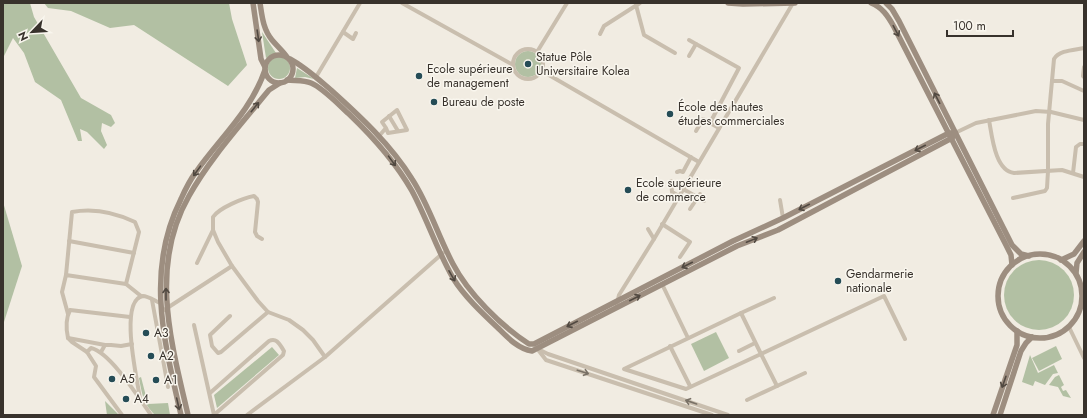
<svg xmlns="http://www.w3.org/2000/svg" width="1087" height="418" viewBox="0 0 1087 418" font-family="Jost,sans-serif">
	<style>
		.green { fill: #b2c0a3 }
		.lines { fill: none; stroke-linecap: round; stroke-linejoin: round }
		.minor { stroke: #c9beae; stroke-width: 4 }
		.secondary { stroke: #9d8e80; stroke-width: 5.5 }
		.oneway { stroke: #514941 }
		.oneway2 { stroke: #797166 }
		.poi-dot { fill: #254c56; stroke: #f9f6ee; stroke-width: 1.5 }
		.labels { text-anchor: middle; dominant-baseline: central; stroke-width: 3; stroke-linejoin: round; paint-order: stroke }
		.poi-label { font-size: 12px; fill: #38322c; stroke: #f9f6ee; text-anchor: start }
	</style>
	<rect width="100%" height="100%" fill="#f1ece2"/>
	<g class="green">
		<polygon points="3,3 30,3 34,17 81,98 111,115 115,123 111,127 102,123 101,131 107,145 104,149 87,132 80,129 82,141 78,141 61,100 35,82 24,53 13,38 3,58"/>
		<polygon points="44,3 229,3 232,19 247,65 228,86 134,25 110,28 71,11 48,8"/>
		<polygon points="262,32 276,53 266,58"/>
		<circle cx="528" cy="64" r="13"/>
		<circle cx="279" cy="68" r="11"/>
		<polygon points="297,68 314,79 305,77 295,78"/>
		<polygon points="3,202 22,266 3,325"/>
		<circle cx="1039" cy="295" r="35"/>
		<polygon points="716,332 729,358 704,371 691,344"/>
		<polygon points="1056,346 1062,359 1039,371 1032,358"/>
		<polygon points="272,347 279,355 217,408 214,395"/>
		<polygon points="1030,355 1038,373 1054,365 1058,373 1053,374 1045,385 1035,381 1033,386 1022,382"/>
		<polygon points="1059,375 1064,385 1061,387 1063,391 1066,390 1071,398 1063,396 1058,387 1049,385 1055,377"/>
		<path d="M141,377L148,404L168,403L170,415H155C143,403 142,394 139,378Z"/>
		<polygon points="105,401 119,415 107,415"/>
	</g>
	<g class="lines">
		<g class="minor">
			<polyline points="402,3 513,65"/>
			<polyline points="636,5 644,35 675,53"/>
			<polyline points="343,32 353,39 356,33"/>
			<polyline points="600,34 604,26 640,3"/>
			<polyline points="689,40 696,44 689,56"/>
			<polyline points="696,44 739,68 710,123"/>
			<circle cx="528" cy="64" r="15"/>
			<polyline points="537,52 567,3"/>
			<polyline points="1084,67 1083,76 1084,77"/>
			<polyline points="542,71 699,162"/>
			<polyline points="316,77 360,3"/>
			<polyline points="1052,81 1062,81 1084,91"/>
			<polyline points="389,116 398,131"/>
			<path d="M989,120C992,136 995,171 1014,173L1062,170L1084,177"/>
			<polyline points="696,131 703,119 719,128"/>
			<polyline points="955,133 976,123 1036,111 1051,112 1084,120"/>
			<polyline points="379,136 386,128 388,133 407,130 397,110 382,122 386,128"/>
			<polyline points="677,172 680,171 683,172 691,157"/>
			<polyline points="1073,173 1076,147 1080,144 1084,144"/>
			<polyline points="671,181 672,192 679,196"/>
			<polyline points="683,189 704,201"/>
			<path d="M1013,198L1045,191L1047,188L1048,171V124L1054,59C1059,50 1075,50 1084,48"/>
			<polyline points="780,200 783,218"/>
			<polyline points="690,209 700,194"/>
			<polyline points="662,224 690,242 680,257"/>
			<polyline points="648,229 654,239"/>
			<path d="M262,239L257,236L255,232L258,202L257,199L254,196C243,198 219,208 213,217V230L218,242L232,266L258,301L268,312L289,320L303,330L313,340L325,357"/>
			<polyline points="69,241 134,253"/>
			<polyline points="197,263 213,230"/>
			<path d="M66,275L72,212C93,208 116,213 135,222L139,232L126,284"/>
			<polyline points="662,284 688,338"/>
			<polyline points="1082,296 1084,296"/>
			<polyline points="152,300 168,387"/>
			<polyline points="616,308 619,295 654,239 793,3"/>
			<polyline points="161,312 232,266"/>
			<polygon points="741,313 761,354 686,389 624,369"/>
			<polyline points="741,313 774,298"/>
			<polyline points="68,314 62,292 66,275 126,284 141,296"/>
			<polyline points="230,316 210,335 212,346 218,353 221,352 268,312"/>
			<polyline points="194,325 214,415"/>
			<polyline points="1069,327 1084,358"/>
			<path d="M68,338C66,329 66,318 70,310L130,317"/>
			<polyline points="670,346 690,386"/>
			<polyline points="538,349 548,354 728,415"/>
			<polyline points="539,351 546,360 712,415"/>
			<polyline points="739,351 755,343"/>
			<polyline points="87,352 72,342 68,338 105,345"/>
			<polyline points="101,352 105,345 111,345 121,346 132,344"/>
			<polyline points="805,373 777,386 761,354 884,296 905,339"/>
			<path d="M210,393L269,341C277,337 280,345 284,351L283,355L215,414"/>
			<path d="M140,399C138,382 118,300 143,296C148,296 155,301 160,303"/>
			<polyline points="747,400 777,386"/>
			<path d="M122,415L94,377L96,366L87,352L91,348C110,352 139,398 151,415"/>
			<polyline points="247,415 325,357 443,253"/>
		</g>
		<g class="secondary">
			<polyline points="253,3 261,59 265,67"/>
			<path d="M260,3C262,16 263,29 272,40C277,46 283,51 287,57"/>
			<polyline points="728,3 743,4 795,3"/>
			<path d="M871,3C882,7 888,16 894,27L1006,245L1011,255L1012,265"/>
			<polyline points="886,3 892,9 899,21 1012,245 1021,254 1029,256"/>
			<circle cx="279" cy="69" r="14"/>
			<path d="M290,59C305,67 318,79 331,90C361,117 391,145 412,179C429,205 438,236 453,264C468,293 501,326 529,344H534L733,241L783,218L949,133H955"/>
			<path d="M287,80C295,81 304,80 311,83C323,88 339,105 349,114C373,137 395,161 412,191C427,219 437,250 453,278C464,296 482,313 498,328C507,337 518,349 532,351L737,246L778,230L952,138L955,133"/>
			<circle cx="1040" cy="296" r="42"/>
			<polyline points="1061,260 1074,254 1084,241"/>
			<polyline points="1076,273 1077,263 1084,252"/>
			<path d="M181,415C164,341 145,271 181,199C185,190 190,180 196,172C220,138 251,111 265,70"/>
			<path d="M188,415C171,342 149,266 189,196C209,160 238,128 264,96L269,90L280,83"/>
			<polyline points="993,415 1017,345 1017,331"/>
			<polyline points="1000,415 1021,351 1026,343 1032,337"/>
		</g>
	</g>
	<defs><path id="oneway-shaft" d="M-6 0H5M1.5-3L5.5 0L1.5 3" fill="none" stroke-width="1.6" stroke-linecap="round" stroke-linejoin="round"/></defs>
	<g class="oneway">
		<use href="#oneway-shaft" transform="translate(896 31) rotate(62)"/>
		<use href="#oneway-shaft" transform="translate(258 36) rotate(82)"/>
		<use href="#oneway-shaft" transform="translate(937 98) rotate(-117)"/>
		<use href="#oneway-shaft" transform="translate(255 107) rotate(-51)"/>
		<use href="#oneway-shaft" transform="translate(920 148) rotate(153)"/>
		<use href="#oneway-shaft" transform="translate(392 161) rotate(54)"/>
		<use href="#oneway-shaft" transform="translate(197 171) rotate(126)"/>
		<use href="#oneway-shaft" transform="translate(804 207) rotate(153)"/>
		<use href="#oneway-shaft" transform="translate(752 240) rotate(-22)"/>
		<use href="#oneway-shaft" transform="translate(687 265) rotate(153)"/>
		<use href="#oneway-shaft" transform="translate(452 276) rotate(60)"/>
		<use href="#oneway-shaft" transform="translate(166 294) rotate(-90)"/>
		<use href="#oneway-shaft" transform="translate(635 298) rotate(-27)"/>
		<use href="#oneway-shaft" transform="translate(572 324) rotate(153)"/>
		<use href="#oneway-shaft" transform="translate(1004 382) rotate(109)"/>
		<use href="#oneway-shaft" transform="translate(178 404) rotate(77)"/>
	</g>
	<g class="oneway2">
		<use href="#oneway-shaft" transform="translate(583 372) rotate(18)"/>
		<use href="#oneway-shaft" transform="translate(691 402) rotate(-161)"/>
	</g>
	<g class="poi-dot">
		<circle cx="528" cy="64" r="4"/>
		<circle cx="419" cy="76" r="4"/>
		<circle cx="434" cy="102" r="4"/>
		<circle cx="670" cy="114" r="4"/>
		<circle cx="628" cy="190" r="4"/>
		<circle cx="838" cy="281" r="4"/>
		<circle cx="146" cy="333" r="4"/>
		<circle cx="151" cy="356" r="4"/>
		<circle cx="112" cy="379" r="4"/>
		<circle cx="156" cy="380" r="4"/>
		<circle cx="126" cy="399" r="4"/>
	</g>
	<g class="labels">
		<g class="poi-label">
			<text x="536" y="57">Statue Pôle<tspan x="536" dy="14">Universitaire Kolea</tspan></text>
			<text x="427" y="69">Ecole supérieure<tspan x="427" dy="14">de management</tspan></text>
			<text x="442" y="102">Bureau de poste</text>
			<text x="678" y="107">École des hautes<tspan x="678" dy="14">études commerciales</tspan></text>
			<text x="636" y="183">Ecole supérieure<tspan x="636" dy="14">de commerce</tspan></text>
			<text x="846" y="274">Gendarmerie<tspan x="846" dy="14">nationale</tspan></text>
			<text x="154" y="333">A3</text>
			<text x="159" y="356">A2</text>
			<text x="120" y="379">A5</text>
			<text x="164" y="380">A1</text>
			<text x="134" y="399">A4</text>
		</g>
	</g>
	<rect width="1087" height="418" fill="none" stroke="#38322c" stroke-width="8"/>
	<g transform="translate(32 32) rotate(245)" stroke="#f9f6ee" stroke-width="3" paint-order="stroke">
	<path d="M0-3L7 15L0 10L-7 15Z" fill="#38322c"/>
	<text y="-6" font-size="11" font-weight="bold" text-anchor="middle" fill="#38322c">N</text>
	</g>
	<path d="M947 30v6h66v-6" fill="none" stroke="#38322c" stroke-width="2"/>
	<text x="953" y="30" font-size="12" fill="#38322c" stroke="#f9f6ee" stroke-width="3" paint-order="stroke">100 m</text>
</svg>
